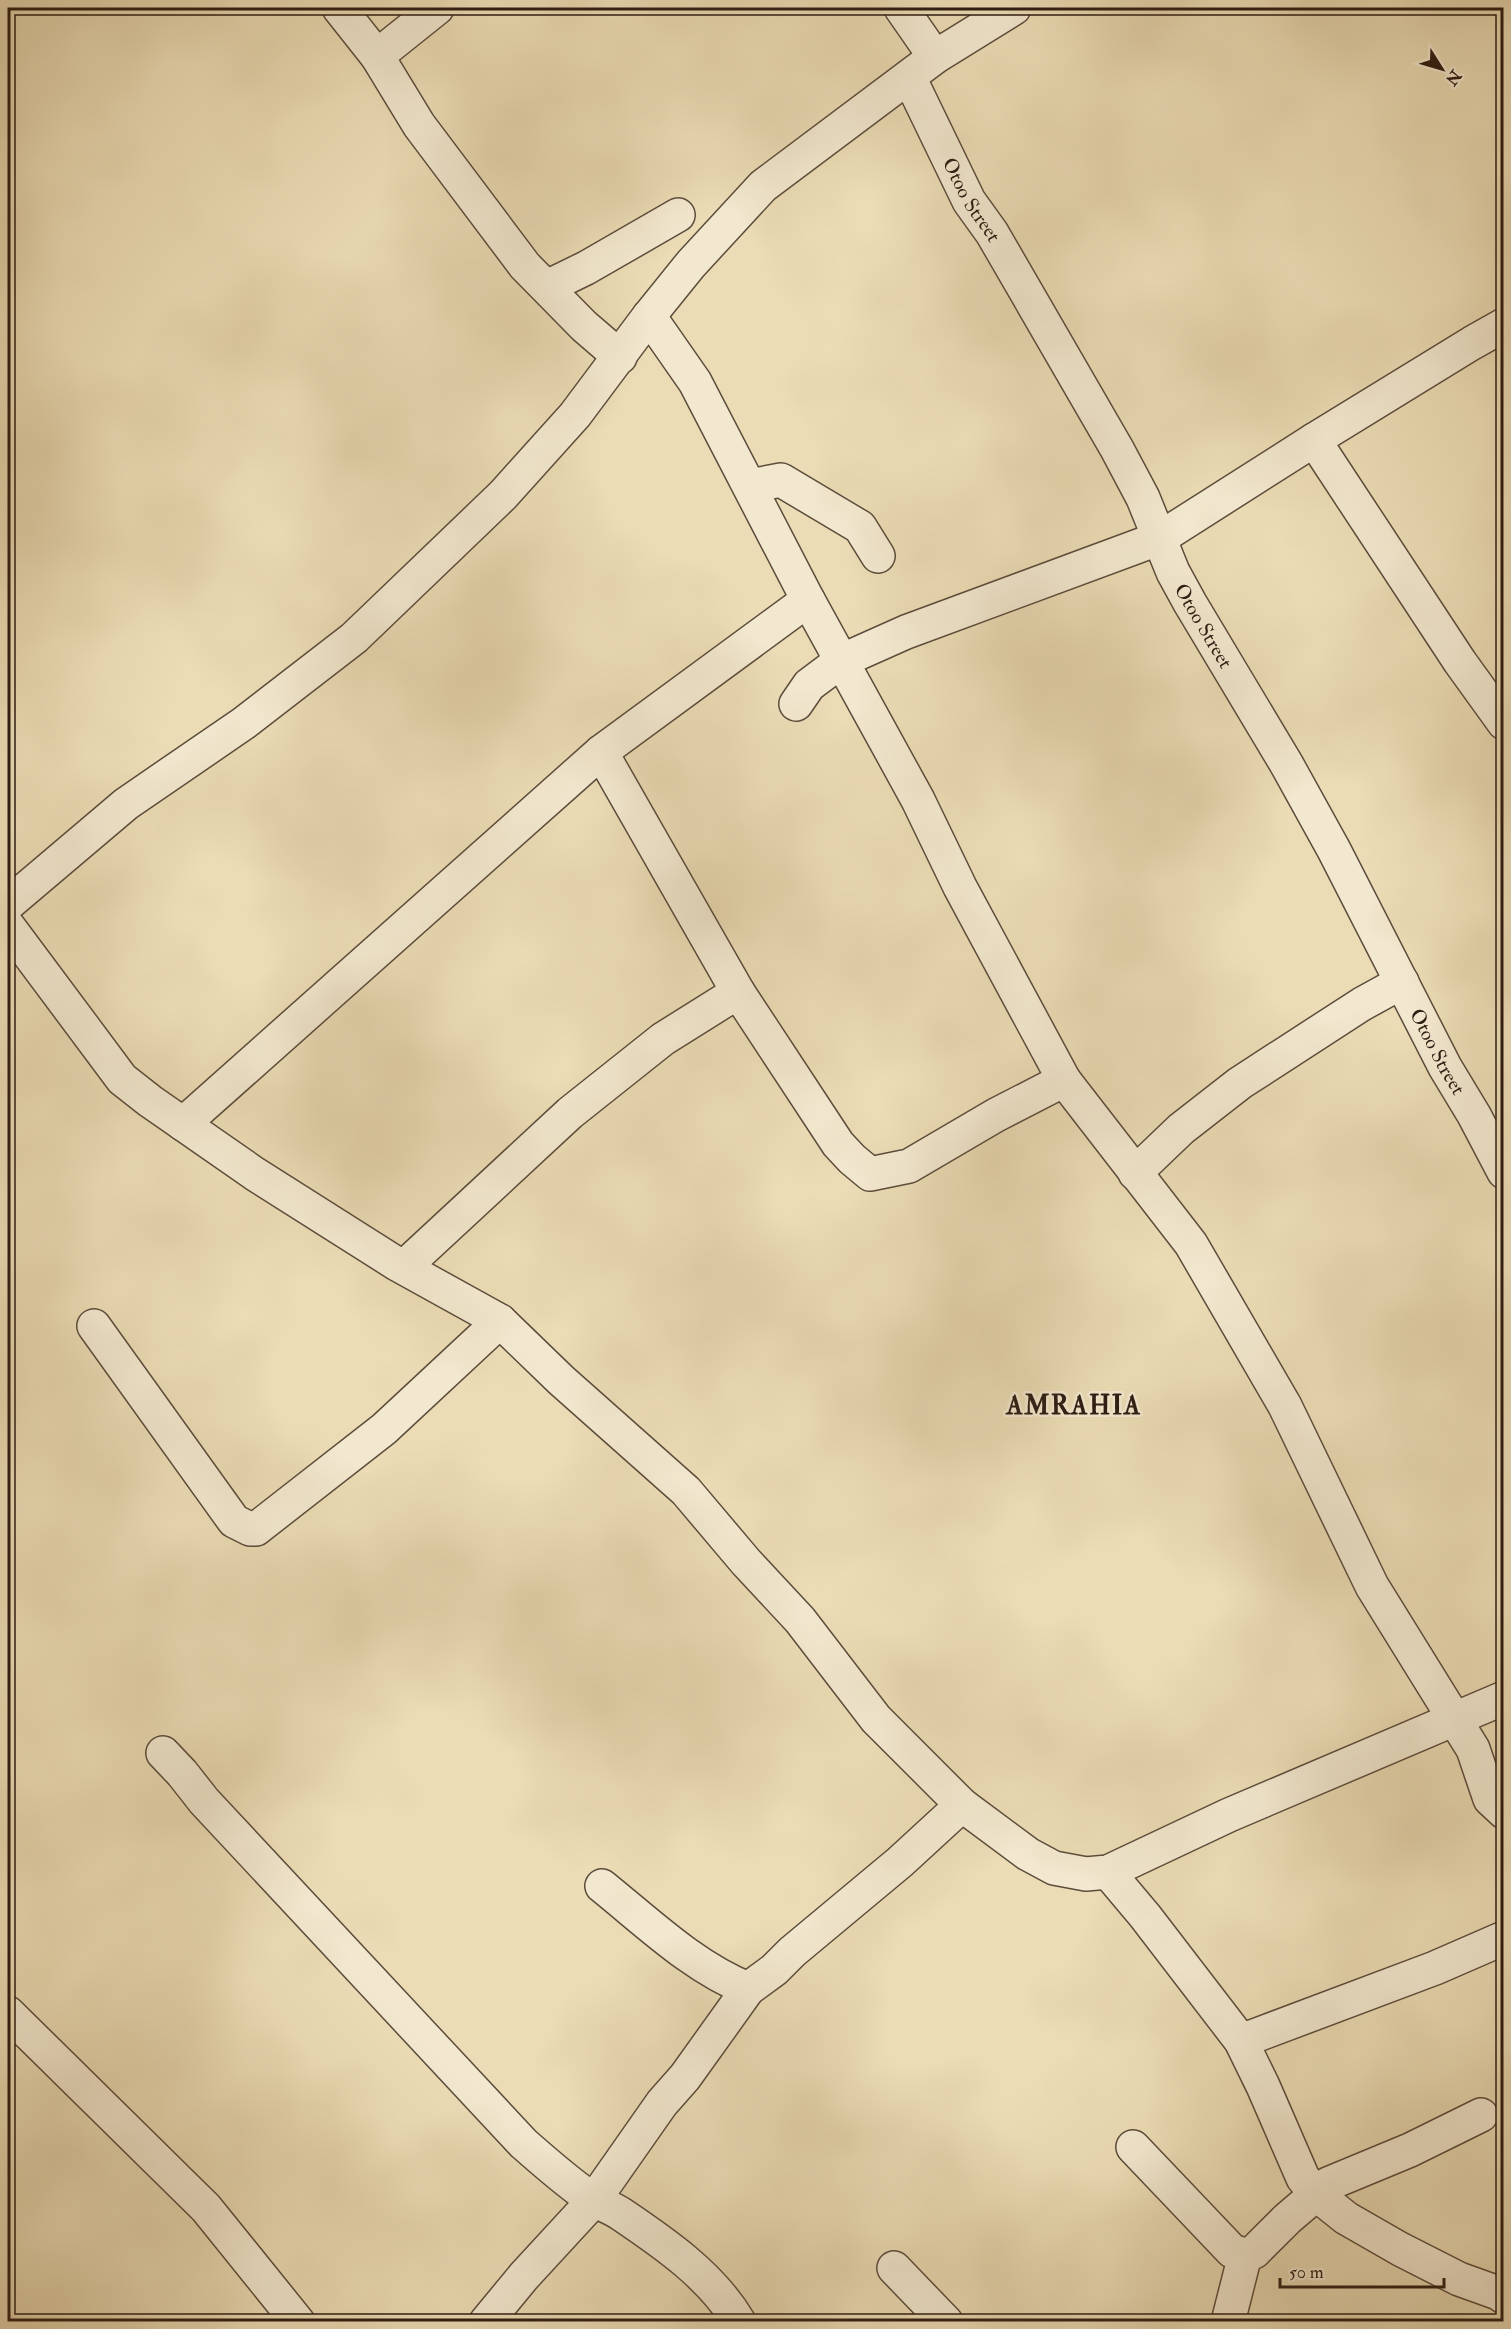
<svg xmlns="http://www.w3.org/2000/svg" width="1511" height="2329" viewBox="0 0 1511 2329" font-family="'IM FELL Double Pica',serif">
	<style>
		.lines { fill: none; stroke-linecap: round; stroke-linejoin: round }
		.minor-casing { stroke: #5c4c3c; stroke-width: 36 }
		.minor { stroke: #f2e8cf; stroke-width: 33 }
		.labels { text-anchor: middle; dominant-baseline: central; stroke-width: 5; stroke-linejoin: round; paint-order: stroke }
		.street-label { font-size: 20px; fill: #2d1c13; stroke: #f2e8cf }
		.district-label { font-size: 26px; font-weight: bold; letter-spacing: 1.5px; fill: #2d1c13; stroke: #f2e8cf }
	</style>
	<rect width="100%" height="100%" fill="#ebdcb5"/>
	<filter id="stains"><feTurbulence type="fractalNoise" baseFrequency=".00333" numOctaves="4"/><feColorMatrix values="0 0 0 0 .2 0 0 0 0 .09 0 0 0 0 .02 0 0 0 .5 -.17"/></filter>
	<radialGradient id="worn" r=".72"><stop offset=".6" stop-color="#630" stop-opacity="0"/><stop offset="1" stop-color="#630" stop-opacity=".3"/></radialGradient>
	<g class="lines">
		<defs>
			<g id="minor">
				<polyline points="339,8 377,56 419,125 525,266 584,326 620,357"/>
				<polyline points="901,8 935,57"/>
				<polyline points="377,56 437,8"/>
				<path id="s1" d="M909,77L969,201L992,233L1117,449L1143,498L1173,572L1190,603L1287,765L1334,850L1445,1067L1474,1115L1504,1172"/>
				<polyline points="547,287 586,268 678,215"/>
				<polyline points="649,316 695,382 808,600 918,800 960,887 1064,1080 1191,1244 1285,1406 1372,1586 1473,1749 1490,1799 1504,1812"/>
				<polyline points="1314,440 1460,662 1504,723"/>
				<polyline points="750,486 781,480 860,527 878,556"/>
				<polyline points="796,704 809,685 841,661 906,632 1160,538 1314,440 1472,343 1504,325"/>
				<polyline points="601,752 738,992"/>
				<polyline points="8,904 126,804 244,723 354,638 503,495 575,415 649,316 691,264 763,186 935,57 1014,8"/>
				<polyline points="8,926 122,1079 150,1101 255,1174 397,1264 500,1321 561,1380 686,1491 746,1562 800,1620 876,1719 962,1805 1028,1854 1054,1868 1086,1874 1108,1872 1229,1815 1504,1698"/>
				<polyline points="183,1124 601,752 808,600"/>
				<polyline points="1135,1173 1181,1129 1240,1083 1362,1004 1402,982"/>
				<polyline points="404,1267 570,1113 663,1039 738,992 838,1144 852,1159 870,1174 909,1166 996,1115 1064,1080"/>
				<polyline points="94,1326 234,1521 250,1529 256,1529 384,1429 500,1321"/>
				<path d="M163,1753L182,1773L204,1801L524,2144C546,2163 568,2183 592,2199C601,2204 612,2208 621,2214C664,2243 712,2276 739,2322"/>
				<polyline points="1108,1872 1145,1916 1241,2041 1263,2086 1303,2178 1316,2194 1346,2218 1400,2249 1459,2279 1498,2293 1504,2297"/>
				<path d="M602,1886C648,1923 693,1967 748,1989L774,1970L792,1952L900,1862L962,1805"/>
				<polyline points="8,2013 206,2208 298,2322"/>
				<polyline points="1241,2041 1435,1968 1504,1938"/>
				<polyline points="1133,2147 1232,2251 1245,2255 1254,2252 1287,2219 1328,2184 1410,2150 1481,2115"/>
				<polyline points="894,2268 946,2322"/>
				<polyline points="486,2322 524,2276 594,2200 662,2103 685,2077 748,1989"/>
				<polyline points="1228,2322 1245,2255"/>
			</g>
		</defs>
		<use href="#minor" class="minor-casing"/>
		<use href="#minor" class="minor"/>
	</g>
	<g class="labels">
		<g class="street-label">
			<text stroke="none"><textPath href="#s1" startOffset="138">Otoo Street</textPath></text>
			<text stroke="none"><textPath href="#s1" startOffset="624">Otoo Street</textPath></text>
			<text stroke="none"><textPath href="#s1" startOffset="1110">Otoo Street</textPath></text>
		</g>
		<g class="district-label">
			<text x="1074" y="1406">AMRAHIA</text>
		</g>
	</g>
	<rect width="1511" height="2329" fill="none" stroke="#ebdcb5" stroke-width="30"/>
	<rect x="9" y="9" width="1493" height="2311" fill="none" stroke="#2d1c13" stroke-width="3"/>
	<rect x="15" y="15" width="1481" height="2299" fill="none" stroke="#2d1c13" stroke-width="1.5"/>
	<g transform="translate(1442 69) rotate(127)" stroke="#f2e8cf" stroke-width="4.5" paint-order="stroke">
	<path d="M0-4.5L10 22L0 15L-10 22Z" fill="#2d1c13"/>
	<text y="-9" font-size="16" font-weight="bold" text-anchor="middle" fill="#2d1c13">N</text>
	</g>
	<path d="M1280 2278v9h164v-9" fill="none" stroke="#2d1c13" stroke-width="3"/>
	<text x="1289" y="2278" font-size="18" fill="#2d1c13" stroke="#f2e8cf" stroke-width="4.5" paint-order="stroke">50 m</text>
	<rect width="100%" height="100%" filter="url(#stains)"/>
	<rect width="100%" height="100%" fill="url(#worn)"/>
</svg>
